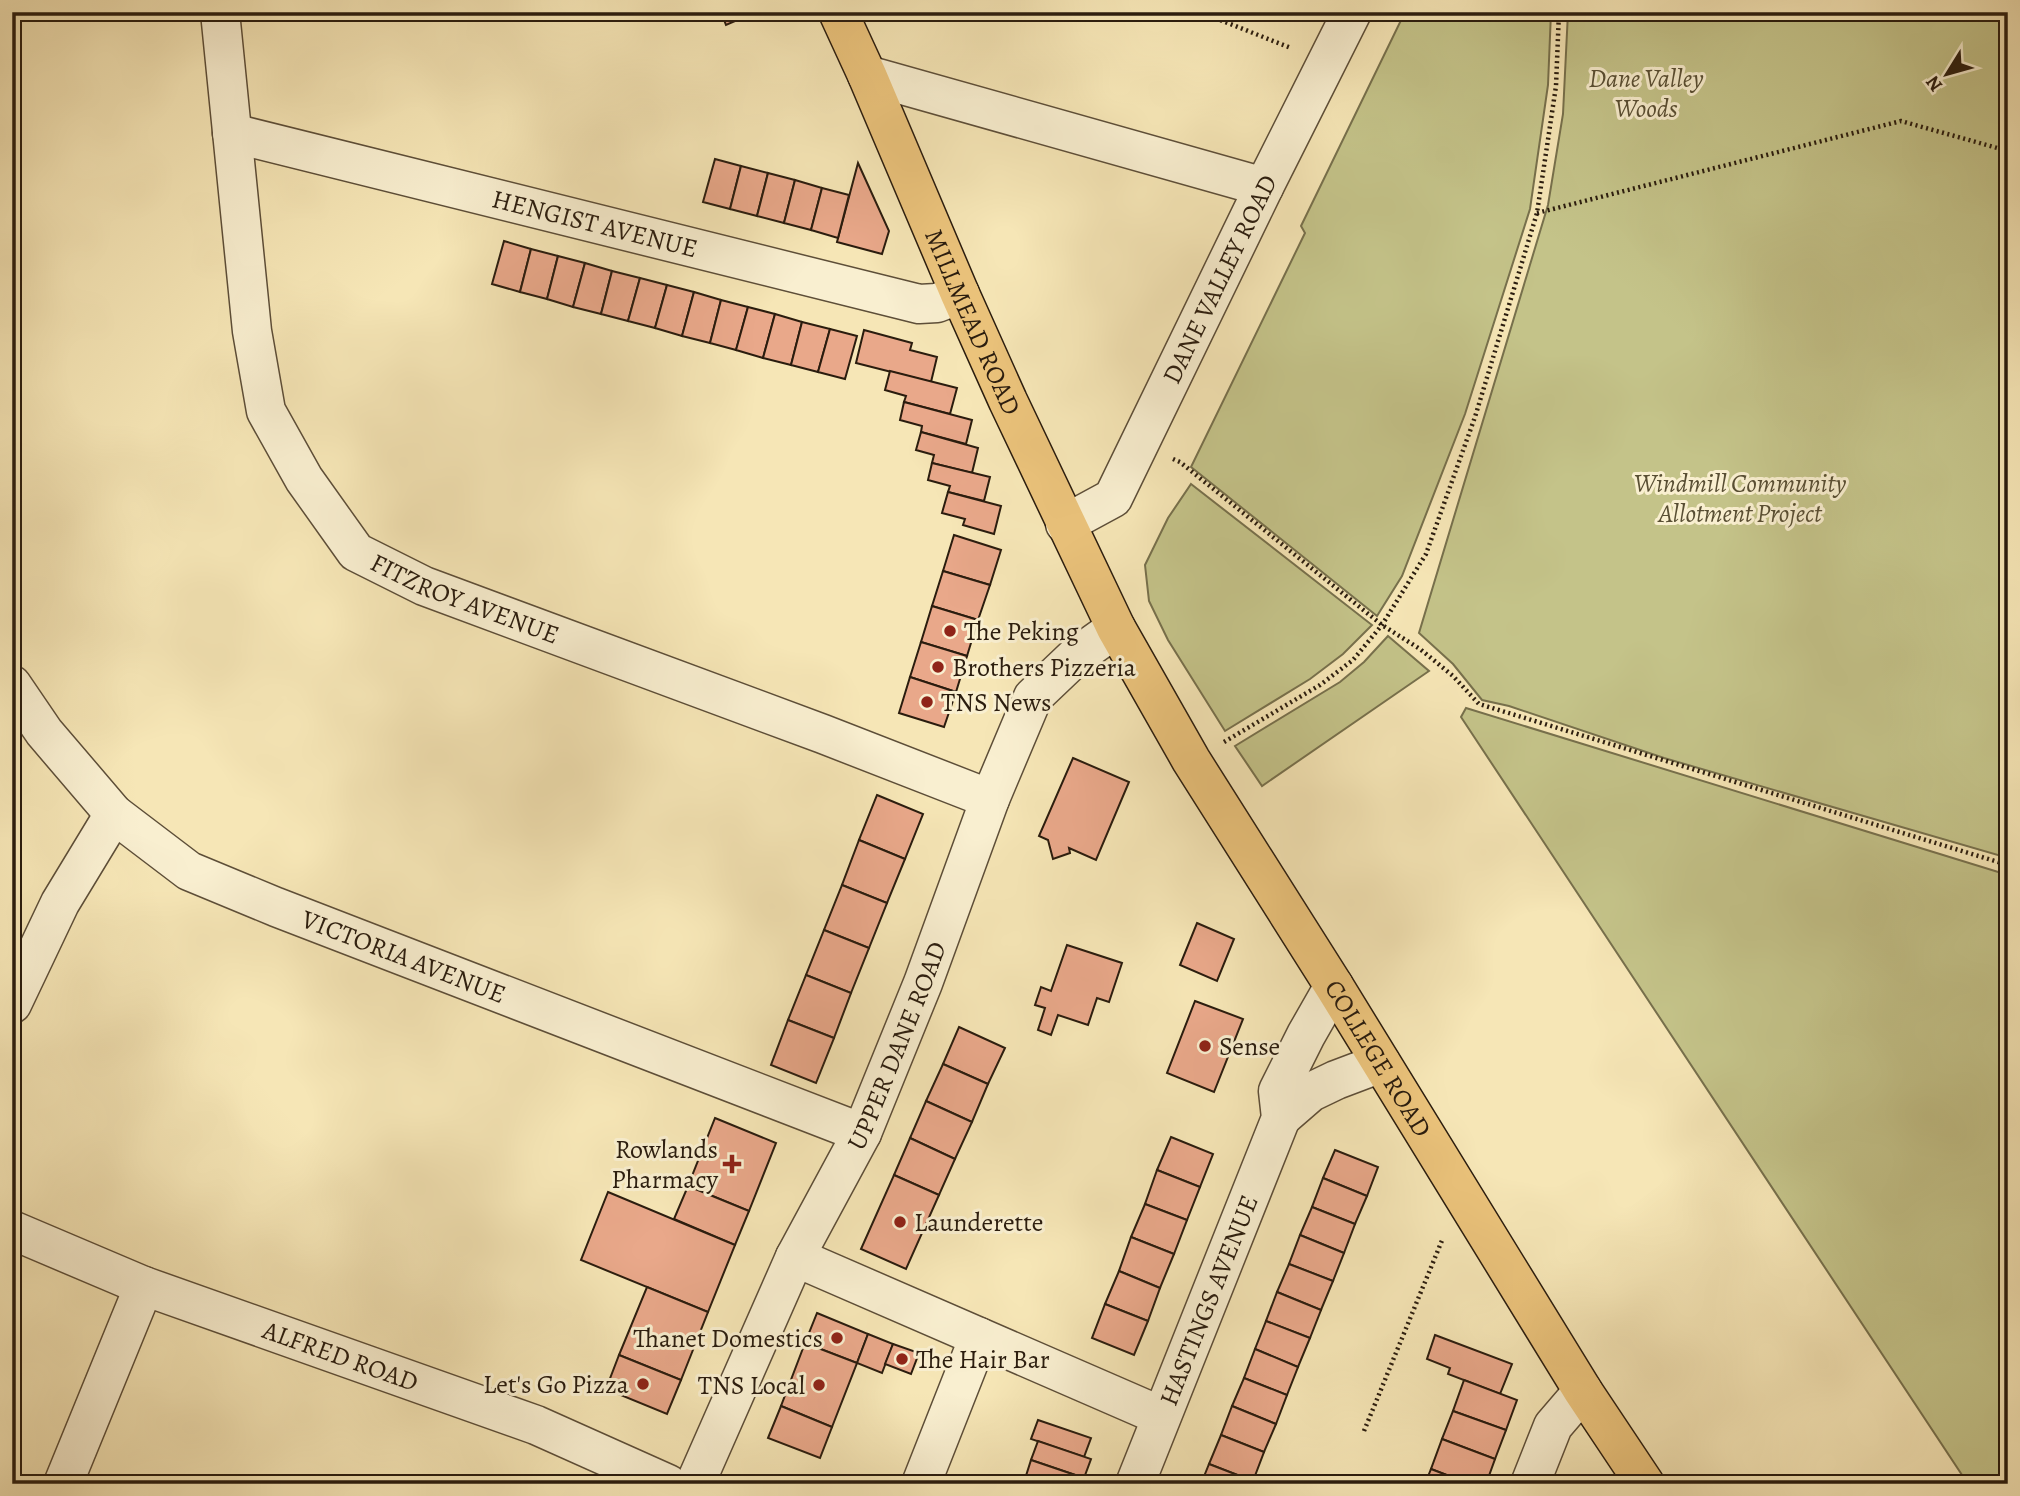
<svg xmlns="http://www.w3.org/2000/svg" width="2020" height="1496" viewBox="0 0 2020 1496" font-family="Alegreya,serif">
	<style>
		.green { fill: #c4c389; stroke: #77704c; stroke-width: 2 }
		.building { fill: #e9a88a; stroke: #2a1c0e; stroke-width: 2 }
		.lines { fill: none; stroke-linecap: round; stroke-linejoin: round }
		.minor-casing { stroke: #5d4e38; stroke-width: 41 }
		.major-casing { stroke: #2a1c0e; stroke-width: 41 }
		.path { stroke: #2a1c0e; stroke-width: 4.5; stroke-dasharray: 2 3.5; stroke-linecap: butt }
		.minor { stroke: #f9efd0; stroke-width: 38 }
		.major { stroke: #ebc37b; stroke-width: 38 }
		.poi-dot { fill: #8f2418; stroke: #f9efd0; stroke-width: 2.5 }
		.labels { text-anchor: middle; dominant-baseline: central; stroke-width: 6; stroke-linejoin: round; paint-order: stroke }
		.park-label { font-size: 26px; font-style: italic; fill: #584e33; stroke: #f9efd0 }
		.street-label { font-size: 26px; fill: #2a1c0e; stroke: #f9efd0 }
		.poi-label { font-size: 26px; fill: #2a1c0e; stroke: #f9efd0; text-anchor: start }
	</style>
	<rect width="100%" height="100%" fill="#f6e6b6"/>
	<filter id="stains"><feTurbulence type="fractalNoise" baseFrequency=".00286" numOctaves="4"/><feColorMatrix values="0 0 0 0 .2 0 0 0 0 .09 0 0 0 0 .02 0 0 0 .5 -.17"/></filter>
	<radialGradient id="worn" r=".72"><stop offset=".6" stop-color="#630" stop-opacity="0"/><stop offset="1" stop-color="#630" stop-opacity=".3"/></radialGradient>
	<g class="green">
		<polygon points="1405,12 1551,12 1548,85 1530,209 1465,414 1402,576 1377,616 1191,467 1305,233 1301,226"/>
		<polygon points="1568,12 2008,12 2008,858 1664,758 1509,706 1482,700 1453,664 1419,633 1548,205 1563,114"/>
		<polygon points="1191,484 1372,625 1343,654 1310,679 1225,731 1168,640 1149,601 1145,565 1168,518"/>
		<polygon points="1388,636 1429,671 1262,786 1235,746 1340,682 1364,662"/>
		<polygon points="1466,708 2008,875 2008,1484 1968,1484 1461,717"/>
	</g>
	<g class="building">
		<polygon points="721,12 756,12 726,25"/>
		<polygon points="715,159 741,166 730,209 703,202"/>
		<polygon points="858,163 889,231 882,254 837,242"/>
		<polygon points="741,166 768,173 757,216 730,209"/>
		<polygon points="768,173 795,180 784,223 757,216"/>
		<polygon points="795,180 822,188 811,230 784,223"/>
		<polygon points="822,188 849,195 838,238 811,230"/>
		<polygon points="504,241 531,249 520,292 492,284"/>
		<polygon points="531,249 558,256 547,299 520,292"/>
		<polygon points="558,256 585,263 573,307 547,299"/>
		<polygon points="585,263 612,271 601,314 573,307"/>
		<polygon points="612,271 640,278 628,321 601,314"/>
		<polygon points="640,278 667,285 655,328 628,321"/>
		<polygon points="667,285 694,292 682,336 655,328"/>
		<polygon points="694,292 721,300 710,343 682,336"/>
		<polygon points="721,300 748,307 736,350 710,343"/>
		<polygon points="748,307 775,314 763,358 736,350"/>
		<polygon points="775,314 802,322 791,365 763,358"/>
		<polygon points="802,322 830,329 818,372 791,365"/>
		<polygon points="830,329 857,336 845,379 818,372"/>
		<polygon points="864,330 912,343 910,350 937,357 931,382 856,363"/>
		<polygon points="890,371 957,388 950,414 904,402 906,396 885,390"/>
		<polygon points="904,402 972,420 966,444 921,432 922,426 900,420"/>
		<polygon points="921,432 978,448 972,473 932,463 934,455 916,450"/>
		<polygon points="932,463 990,477 984,501 948,492 950,486 928,480"/>
		<polygon points="948,492 1001,506 994,534 963,525 965,519 942,513"/>
		<polygon points="954,535 1001,550 990,585 943,571"/>
		<polygon points="943,571 990,585 978,620 932,606"/>
		<polygon points="932,606 978,620 967,656 921,642"/>
		<polygon points="921,642 967,656 956,692 910,677"/>
		<polygon points="910,677 956,692 944,727 899,713"/>
		<polygon points="1073,758 1129,782 1096,860 1069,848 1070,853 1053,859 1048,840 1039,836"/>
		<polygon points="877,795 923,814 905,859 859,840"/>
		<polygon points="859,840 905,859 887,903 842,885"/>
		<polygon points="842,885 887,903 869,948 824,930"/>
		<polygon points="1197,923 1234,939 1217,981 1180,965"/>
		<polygon points="824,930 869,948 851,993 806,975"/>
		<polygon points="1067,945 1122,963 1109,1002 1097,998 1088,1025 1058,1015 1051,1035 1038,1030 1045,1008 1035,1005 1041,987 1051,991"/>
		<polygon points="806,975 851,993 834,1038 788,1020"/>
		<polygon points="1195,1001 1243,1019 1214,1092 1167,1073"/>
		<polygon points="788,1020 834,1038 816,1083 771,1065"/>
		<polygon points="959,1027 1005,1048 988,1084 943,1064"/>
		<polygon points="943,1064 988,1084 972,1122 926,1101"/>
		<polygon points="926,1101 972,1122 955,1159 910,1138"/>
		<polygon points="715,1118 776,1143 749,1211 688,1186"/>
		<polygon points="1171,1137 1213,1154 1200,1187 1157,1170"/>
		<polygon points="910,1138 955,1159 939,1195 894,1175"/>
		<polygon points="1335,1150 1378,1167 1367,1196 1323,1178"/>
		<polygon points="1157,1170 1200,1187 1187,1220 1145,1204"/>
		<polygon points="894,1175 939,1195 906,1269 861,1249"/>
		<polygon points="1323,1178 1367,1196 1355,1224 1312,1207"/>
		<polygon points="688,1186 749,1211 735,1245 674,1219"/>
		<polygon points="608,1192 735,1245 708,1312 581,1260"/>
		<polygon points="1145,1204 1187,1220 1174,1254 1131,1237"/>
		<polygon points="1312,1207 1355,1224 1344,1253 1300,1235"/>
		<polygon points="1300,1235 1344,1253 1333,1281 1289,1264"/>
		<polygon points="1131,1237 1174,1254 1160,1288 1119,1271"/>
		<polygon points="1289,1264 1333,1281 1321,1310 1277,1292"/>
		<polygon points="1119,1271 1160,1288 1148,1321 1105,1304"/>
		<polygon points="647,1287 708,1312 681,1380 619,1355"/>
		<polygon points="1277,1292 1321,1310 1310,1338 1266,1321"/>
		<polygon points="1105,1304 1148,1321 1134,1355 1092,1338"/>
		<polygon points="817,1313 868,1334 857,1363 805,1343"/>
		<polygon points="1266,1321 1310,1338 1298,1367 1255,1349"/>
		<polygon points="868,1334 893,1344 882,1373 857,1363"/>
		<polygon points="1435,1335 1512,1364 1500,1394 1448,1374 1450,1368 1427,1359"/>
		<polygon points="805,1343 857,1363 832,1427 781,1406"/>
		<polygon points="893,1344 919,1353 911,1374 885,1364"/>
		<polygon points="1255,1349 1298,1367 1287,1395 1244,1378"/>
		<polygon points="619,1355 681,1380 667,1414 606,1389"/>
		<polygon points="1244,1378 1287,1395 1276,1424 1232,1406"/>
		<polygon points="1464,1380 1517,1400 1506,1430 1453,1411"/>
		<polygon points="781,1406 832,1427 820,1458 768,1438"/>
		<polygon points="1232,1406 1276,1424 1264,1452 1221,1435"/>
		<polygon points="1453,1411 1506,1430 1495,1459 1442,1439"/>
		<polygon points="1038,1420 1091,1438 1084,1457 1031,1439"/>
		<polygon points="1221,1435 1264,1452 1253,1481 1209,1464"/>
		<polygon points="1442,1439 1495,1459 1486,1484 1470,1484 1431,1469"/>
		<polygon points="1038,1441 1091,1459 1084,1478 1031,1460"/>
		<polygon points="1031,1460 1084,1478 1082,1484 1039,1484 1025,1479"/>
		<polygon points="1209,1464 1253,1481 1252,1484 1201,1484"/>
		<polygon points="1431,1469 1470,1484 1425,1484"/>
	</g>
	<g class="lines">
		<defs>
			<g id="minor">
				<path id="s1" d="M220,12L252,331L266,411L304,479L356,552L424,586L823,734L990,799"/>
				<polyline points="867,75 1264,187"/>
				<path id="s2" d="M232,133L919,304L937,303L960,294"/>
				<path id="s3" d="M1065,524L1113,498L1264,187L1352,12"/>
				<path id="s4" d="M12,685L44,732L114,814L189,871L276,907L862,1133"/>
				<polyline points="12,1004 60,903 114,814"/>
				<polyline points="1281,1118 1311,1092 1336,1080 1381,1063"/>
				<path id="s5" d="M12,1230L144,1286L536,1425L668,1484"/>
				<polyline points="795,1257 1161,1416"/>
				<polyline points="63,1484 144,1286"/>
				<path id="s6" d="M695,1484L795,1257L862,1133L923,983L990,799L1033,697L1074,658L1116,628"/>
				<polyline points="921,1484 979,1337"/>
				<path id="s7" d="M1135,1484L1281,1118L1278,1091L1306,1035L1334,986"/>
				<polyline points="1530,1484 1553,1426 1583,1391"/>
			</g>
			<g id="major">
				<path id="s8" d="M838,12L867,75L960,294L1008,401L1116,628L1191,760L1334,986L1583,1391L1645,1484"/>
			</g>
		</defs>
		<use href="#minor" class="minor-casing"/>
		<use href="#major" class="major-casing"/>
		<g class="path">
			<polyline points="1200,12 1291,48"/>
			<polyline points="1537,213 1901,121 2008,151"/>
			<polyline points="1173,459 1180,462 1382,625 1420,649 1453,676 1479,704 2008,865"/>
			<polyline points="1224,742 1320,685 1353,660 1382,625 1426,554 1475,417 1537,213 1556,86 1559,12"/>
			<polyline points="1364,1431 1443,1238"/>
		</g>
		<use href="#minor" class="minor"/>
		<use href="#major" class="major"/>
	</g>
	<g class="poi-dot">
		<circle cx="950" cy="631" r="7"/>
		<circle cx="938" cy="667" r="7"/>
		<circle cx="927" cy="702" r="7"/>
		<circle cx="1205" cy="1046" r="7"/>
		<path d="M728.5 1153.5h7v7h7v7h-7v7h-7v-7h-7v-7h7z"/>
		<circle cx="900" cy="1222" r="7"/>
		<circle cx="837" cy="1338" r="7"/>
		<circle cx="902" cy="1359" r="7"/>
		<circle cx="643" cy="1384" r="7"/>
		<circle cx="819" cy="1385" r="7"/>
	</g>
	<g class="labels">
		<g class="park-label">
			<text x="1646" y="78">Dane Valley<tspan x="1646" dy="30">Woods</tspan></text>
			<text x="1740" y="483">Windmill Community<tspan x="1740" dy="30">Allotment Project</tspan></text>
		</g>
		<g class="street-label">
			<text stroke="none"><textPath href="#s2" startOffset="374">HENGIST AVENUE</textPath></text>
			<text stroke="none"><textPath href="#s3" startOffset="298">DANE VALLEY ROAD</textPath></text>
			<text stroke="none"><textPath href="#s8" startOffset="338">MILLMEAD ROAD</textPath></text>
			<text stroke="none"><textPath href="#s1" startOffset="688">FITZROY AVENUE</textPath></text>
			<text stroke="none"><textPath href="#s4" startOffset="490">VICTORIA AVENUE</textPath></text>
			<text stroke="none"><textPath href="#s6" startOffset="483">UPPER DANE ROAD</textPath></text>
			<text stroke="none"><textPath href="#s8" startOffset="1180">COLLEGE ROAD</textPath></text>
			<text stroke="none"><textPath href="#s7" startOffset="198">HASTINGS AVENUE</textPath></text>
			<text stroke="none"><textPath href="#s5" startOffset="352">ALFRED ROAD</textPath></text>
		</g>
		<g class="poi-label">
			<text x="964" y="631">The Peking</text>
			<text x="952" y="667">Brothers Pizzeria</text>
			<text x="941" y="702">TNS News</text>
			<text x="1219" y="1046">Sense</text>
			<text x="718" y="1149" text-anchor="end">Rowlands<tspan x="718" dy="30">Pharmacy</tspan></text>
			<text x="914" y="1222">Launderette</text>
			<text x="823" y="1338" text-anchor="end">Thanet Domestics</text>
			<text x="916" y="1359">The Hair Bar</text>
			<text x="629" y="1384" text-anchor="end">Let's Go Pizza</text>
			<text x="805" y="1385" text-anchor="end">TNS Local</text>
		</g>
	</g>
	<rect width="2020" height="1496" fill="none" stroke="#f6e6b6" stroke-width="42"/>
	<rect x="14" y="14" width="1992" height="1468" fill="none" stroke="#2a1c0e" stroke-width="3.5"/>
	<rect x="21" y="21" width="1978" height="1454" fill="none" stroke="#2a1c0e" stroke-width="2"/>
	<g transform="translate(1947 74) rotate(233)" stroke="#f9efd0" stroke-width="5" paint-order="stroke">
	<path d="M0-5L12 26L0 18L-12 26Z" fill="#2a1c0e"/>
	<text y="-10" font-size="19" font-weight="bold" text-anchor="middle" fill="#2a1c0e">N</text>
	</g>
	<rect width="100%" height="100%" filter="url(#stains)"/>
	<rect width="100%" height="100%" fill="url(#worn)"/>
</svg>
